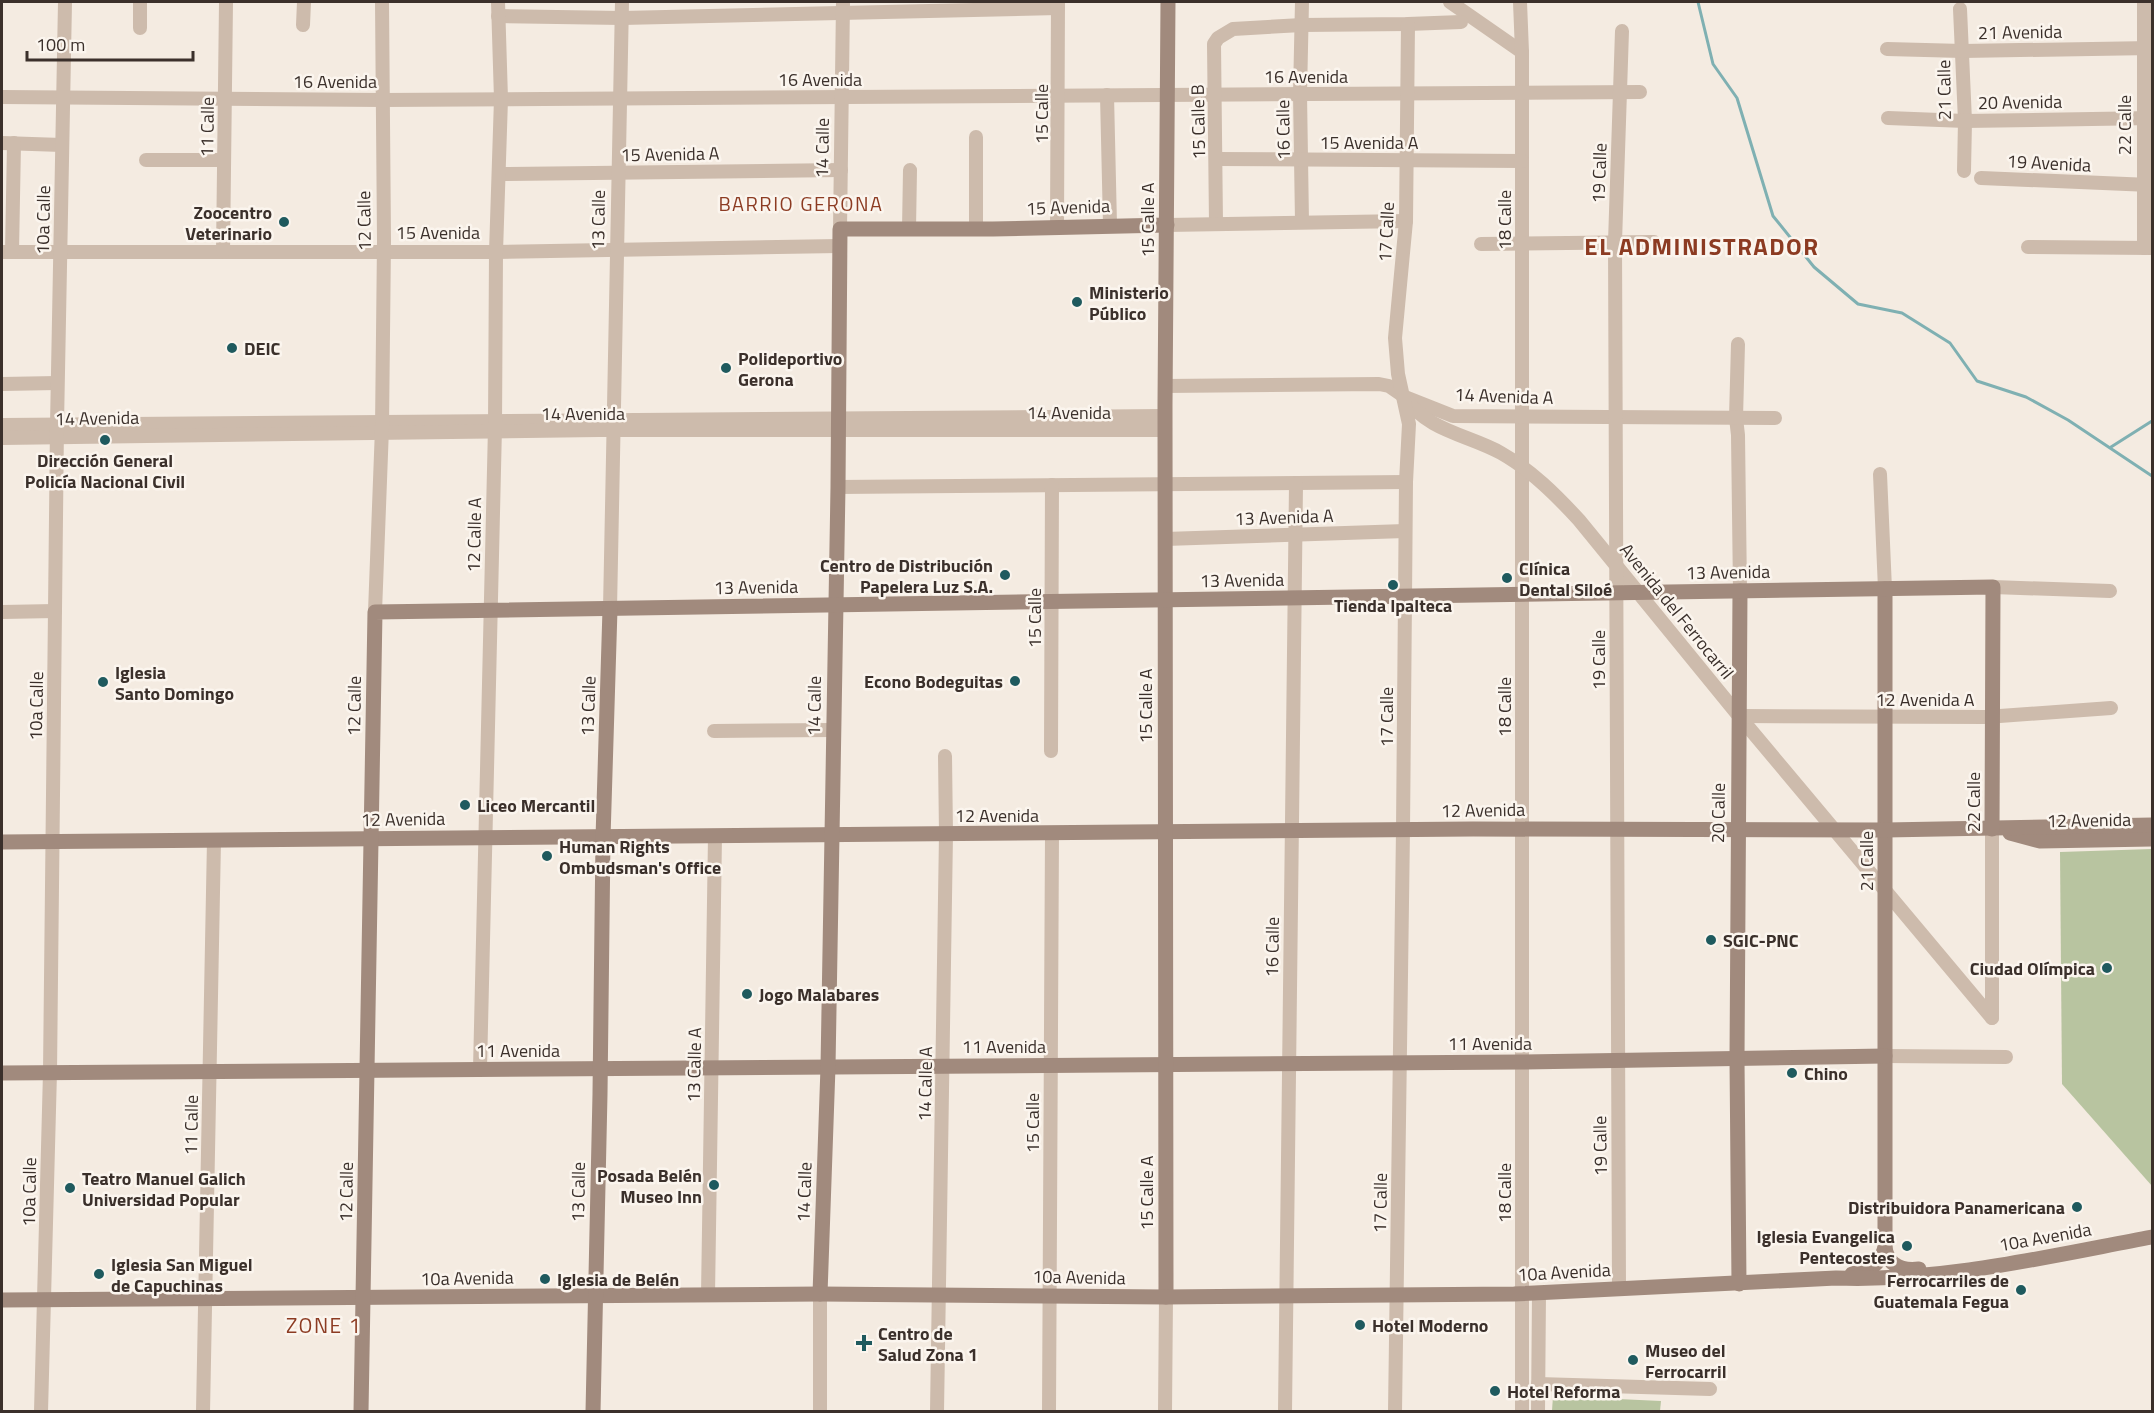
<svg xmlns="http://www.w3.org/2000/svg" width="2154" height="1413" viewBox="0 0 2154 1413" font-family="'Titillium Web',sans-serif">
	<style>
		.green { fill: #b8c4a0 }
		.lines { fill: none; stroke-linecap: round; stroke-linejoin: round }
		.stream { stroke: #7fb0b2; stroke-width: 3 }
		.street { stroke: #cdbbac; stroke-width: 14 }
		.secondary { stroke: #a18a7d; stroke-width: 15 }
		.poi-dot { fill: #1f5a5e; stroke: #fbf5ee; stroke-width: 2 }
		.labels { text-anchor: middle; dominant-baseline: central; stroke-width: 5; stroke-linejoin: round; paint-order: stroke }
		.street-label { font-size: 18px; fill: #3b302b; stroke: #fbf5ee }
		.poi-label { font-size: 18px; font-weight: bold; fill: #3b302b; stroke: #fbf5ee; text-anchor: start }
		.neighbourhood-label { font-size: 20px; letter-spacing: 1.5px; fill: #8c3b22; stroke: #fbf5ee }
		.quarter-label { font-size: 21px; letter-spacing: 1.5px; fill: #8c3b22; stroke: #fbf5ee }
		.district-label { font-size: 24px; font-weight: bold; letter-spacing: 1.5px; fill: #8c3b22; stroke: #fbf5ee }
	</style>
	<rect width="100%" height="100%" fill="#f4ebe1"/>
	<g class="green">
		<polygon points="2152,849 2152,1186 2062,1084 2060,852"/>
		<polygon points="1553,1396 1661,1401 1660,1411 1552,1411"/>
	</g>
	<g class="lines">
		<g class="stream">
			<polyline points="1698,2 1713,64 1737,98 1773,216 1814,267 1858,304 1902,313 1950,343 1977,381 2026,397 2068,420 2152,476"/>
			<polyline points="2111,447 2152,421"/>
		</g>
		<g class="street">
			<polyline points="1302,2 1300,94 1302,222"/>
			<polyline points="1450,2 1522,52"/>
			<polyline points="1520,2 1522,52 1522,1412"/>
			<polyline points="1960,9 1965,121 1964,171"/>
			<polyline points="498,16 622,18 1058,8"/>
			<polyline points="303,25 304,2"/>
			<polyline points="140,28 140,2"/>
			<polyline points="1887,49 1963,51 2152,48"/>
			<polyline points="1107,95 1110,225"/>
			<polyline points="2,97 383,100 1640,92"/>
			<polyline points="1888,118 1965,121 2152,118"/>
			<polyline points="976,137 976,229"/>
			<polyline points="2,143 62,145"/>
			<polyline points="1217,159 1522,161"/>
			<polyline points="146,160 224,160"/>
			<polyline points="500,174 841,170"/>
			<polyline points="1981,178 2150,185"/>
			<polyline points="1216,224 1214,44 1218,38 1233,29 1302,25 1408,24 1461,22"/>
			<polyline points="1167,225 1406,221"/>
			<polyline points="1057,227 1058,2"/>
			<polyline points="840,229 843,2"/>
			<polyline points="909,229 910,170"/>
			<polyline points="1481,244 1654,242"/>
			<polyline points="2028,247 2152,248"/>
			<polyline points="2144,248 2144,2"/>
			<polyline points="2,252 496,252 839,246"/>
			<polyline points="12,252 14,143"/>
			<polyline points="223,252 226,2"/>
			<polyline points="1738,344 1736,418 1738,435 1740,591"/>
			<polyline points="2,384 57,383"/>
			<polyline points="1165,386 1379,384 1389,386 1405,397 1453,416 1775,418"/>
			<path d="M1406,398C1427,431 1469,435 1501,453C1531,470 1556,495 1579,520L1739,716L1992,1018"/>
			<polyline points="2,425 1165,416"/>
			<polyline points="2,438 599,430 1165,430"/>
			<polyline points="1880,474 1885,589"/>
			<polyline points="838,487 1406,482"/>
			<polyline points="1165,539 1405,531"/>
			<polyline points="1993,587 2110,591"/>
			<polyline points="610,609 622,2"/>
			<polyline points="2,612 55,611"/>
			<polyline points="375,612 382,428 384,241 382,2"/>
			<polyline points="1739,716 1986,717 2111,708"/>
			<polyline points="714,731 833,730"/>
			<polyline points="1051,751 1052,485"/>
			<polyline points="1992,1018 1992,829"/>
			<polyline points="1885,1056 2006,1057"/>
			<polyline points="480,1069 495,427 496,252 501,99 498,2"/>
			<polyline points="1619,1289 1615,242 1622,31"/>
			<polyline points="708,1295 715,836"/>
			<polyline points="1538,1384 1710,1389"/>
			<polyline points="41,1412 50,1072 57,425 65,2"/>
			<polyline points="203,1412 214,840"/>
			<polyline points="820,1412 820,1294"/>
			<polyline points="937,1412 946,834 945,756"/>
			<polyline points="1049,1412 1052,834"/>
			<polyline points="1165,1412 1166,1297"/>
			<polyline points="1285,1412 1296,484"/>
			<polyline points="1395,1412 1403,830 1406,482 1409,424 1398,374 1395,338 1406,221 1408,24"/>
			<polyline points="1538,1412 1539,1293"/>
		</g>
		<g class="secondary">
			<path d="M1885,589V1248C1888,1266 1903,1271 1919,1269"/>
			<polyline points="2010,833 2040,841 2152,839"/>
			<polyline points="2,842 1473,829 1886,830 2152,825"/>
			<polyline points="2,1073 1521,1062 1885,1056"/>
			<path d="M1852,1274C1871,1269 1878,1267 1885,1248"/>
			<polyline points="1739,1284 1737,1059 1740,591"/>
			<polyline points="820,1294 828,1067 838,487 840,229 993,229 1167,225"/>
			<polyline points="1166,1297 1165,405 1168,2"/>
			<path d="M2,1300L820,1294L1166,1297L1514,1294L1836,1278C1941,1282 2050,1256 2152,1237"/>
			<polyline points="361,1412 375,612 1993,587 1992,829"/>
			<polyline points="593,1412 600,1094 603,838 610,609"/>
		</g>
	</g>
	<g class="poi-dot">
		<circle cx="284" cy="222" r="6"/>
		<circle cx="1077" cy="302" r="6"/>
		<circle cx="232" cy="348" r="6"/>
		<circle cx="726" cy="368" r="6"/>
		<circle cx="105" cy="440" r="6"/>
		<circle cx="1005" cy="575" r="6"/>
		<circle cx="1507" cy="578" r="6"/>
		<circle cx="1393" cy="585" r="6"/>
		<circle cx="1015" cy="681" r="6"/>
		<circle cx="103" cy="682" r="6"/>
		<circle cx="465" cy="805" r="6"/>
		<circle cx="547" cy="856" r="6"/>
		<circle cx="1711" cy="940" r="6"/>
		<circle cx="2107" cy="968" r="6"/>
		<circle cx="747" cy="994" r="6"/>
		<circle cx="1792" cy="1073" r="6"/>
		<circle cx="714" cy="1185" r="6"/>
		<circle cx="70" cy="1188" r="6"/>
		<circle cx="2077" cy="1207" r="6"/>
		<circle cx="1907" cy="1246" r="6"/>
		<circle cx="99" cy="1274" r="6"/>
		<circle cx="545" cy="1279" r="6"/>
		<circle cx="2021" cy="1290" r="6"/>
		<circle cx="1360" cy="1325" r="6"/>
		<path d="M861 1334h6v6h6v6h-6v6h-6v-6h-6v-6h6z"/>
		<circle cx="1633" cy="1360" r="6"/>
		<circle cx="1495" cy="1391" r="6"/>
	</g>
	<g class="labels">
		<g class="street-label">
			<text transform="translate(2020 32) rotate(-1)">21 Avenida</text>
			<text x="1306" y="76">16 Avenida</text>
			<text x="820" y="79">16 Avenida</text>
			<text x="335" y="81">16 Avenida</text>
			<text transform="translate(1944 90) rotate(-91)">21 Calle</text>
			<text transform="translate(2020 102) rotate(-1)">20 Avenida</text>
			<text transform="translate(1041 114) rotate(-90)">15 Calle</text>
			<text transform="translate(1198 122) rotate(-91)">15 Calle B</text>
			<text transform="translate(2124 125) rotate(-90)">22 Calle</text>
			<text transform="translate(207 127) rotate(-89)">11 Calle</text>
			<text transform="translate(1283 130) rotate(-91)">16 Calle</text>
			<text x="1369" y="142">15 Avenida A</text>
			<text transform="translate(822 148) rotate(-89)">14 Calle</text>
			<text transform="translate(670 154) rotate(-1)">15 Avenida A</text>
			<text transform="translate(2049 163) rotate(3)">19 Avenida</text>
			<text transform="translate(1599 173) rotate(-88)">19 Calle</text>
			<text transform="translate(1068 207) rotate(-2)">15 Avenida</text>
			<text transform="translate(43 220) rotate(-89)">10a Calle</text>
			<text transform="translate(598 220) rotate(-89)">13 Calle</text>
			<text transform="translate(1147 220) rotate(-90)">15 Calle A</text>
			<text transform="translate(1504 220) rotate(-90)">18 Calle</text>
			<text transform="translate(364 221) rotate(-91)">12 Calle</text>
			<text x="438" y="232">15 Avenida</text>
			<text transform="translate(1386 232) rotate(-87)">17 Calle</text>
			<text transform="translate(1504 396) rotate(2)">14 Avenida A</text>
			<text x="1069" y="412">14 Avenida</text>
			<text x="583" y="413">14 Avenida</text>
			<text transform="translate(97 418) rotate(-1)">14 Avenida</text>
			<text transform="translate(1284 517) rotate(-2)">13 Avenida A</text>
			<text transform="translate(474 535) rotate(-89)">12 Calle A</text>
			<text transform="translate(1728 572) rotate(-1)">13 Avenida</text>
			<text transform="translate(1242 580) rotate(-1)">13 Avenida</text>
			<text transform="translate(756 587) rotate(-1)">13 Avenida</text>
			<text transform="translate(1677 611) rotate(51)">Avenida del Ferrocarril</text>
			<text transform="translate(1034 618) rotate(-90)">15 Calle</text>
			<text transform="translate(1598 660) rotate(-90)">19 Calle</text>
			<text x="1925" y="699">12 Avenida A</text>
			<text transform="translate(36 706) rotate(-89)">10a Calle</text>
			<text transform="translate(354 706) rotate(-89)">12 Calle</text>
			<text transform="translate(588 706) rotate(-88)">13 Calle</text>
			<text transform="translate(814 706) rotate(-89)">14 Calle</text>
			<text transform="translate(1145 706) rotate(-90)">15 Calle A</text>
			<text transform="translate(1504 707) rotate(-90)">18 Calle</text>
			<text transform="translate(1386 717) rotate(-90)">17 Calle</text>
			<text transform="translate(1973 802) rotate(-90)">22 Calle</text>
			<text transform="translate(1483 810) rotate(-1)">12 Avenida</text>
			<text transform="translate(1718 813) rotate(-89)">20 Calle</text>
			<text x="997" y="815">12 Avenida</text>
			<text transform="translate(403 819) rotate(-1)">12 Avenida</text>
			<text transform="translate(2089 820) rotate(-1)">12 Avenida</text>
			<text transform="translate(1866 861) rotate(-90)">21 Calle</text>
			<text transform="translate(1272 947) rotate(-89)">16 Calle</text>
			<text x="1490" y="1043">11 Avenida</text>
			<text x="1004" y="1046">11 Avenida</text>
			<text x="518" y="1050">11 Avenida</text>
			<text transform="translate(694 1065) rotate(-89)">13 Calle A</text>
			<text transform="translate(925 1084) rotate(-89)">14 Calle A</text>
			<text transform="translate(1032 1123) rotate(-90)">15 Calle</text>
			<text transform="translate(191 1125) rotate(-89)">11 Calle</text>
			<text transform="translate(1600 1146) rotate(-91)">19 Calle</text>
			<text transform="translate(29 1192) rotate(-89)">10a Calle</text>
			<text transform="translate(346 1192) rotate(-89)">12 Calle</text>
			<text transform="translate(578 1192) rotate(-89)">13 Calle</text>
			<text transform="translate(804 1192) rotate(-88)">14 Calle</text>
			<text transform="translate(1146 1193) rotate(-90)">15 Calle A</text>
			<text transform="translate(1504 1193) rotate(-90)">18 Calle</text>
			<text transform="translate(1380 1203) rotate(-89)">17 Calle</text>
			<text transform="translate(2045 1237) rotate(-10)">10a Avenida</text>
			<text transform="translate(1564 1272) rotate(-3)">10a Avenida</text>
			<text transform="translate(1079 1277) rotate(1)">10a Avenida</text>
			<text transform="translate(467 1278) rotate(-1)">10a Avenida</text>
		</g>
		<g class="poi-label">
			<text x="272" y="212" text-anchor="end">Zoocentro<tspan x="272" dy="21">Veterinario</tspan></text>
			<text x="1089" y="292">Ministerio<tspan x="1089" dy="21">Público</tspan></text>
			<text x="244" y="348">DEIC</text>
			<text x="738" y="358">Polideportivo<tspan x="738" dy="21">Gerona</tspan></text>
			<text x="105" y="460" text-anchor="middle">Dirección General<tspan x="105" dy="21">Policía Nacional Civil</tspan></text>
			<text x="993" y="565" text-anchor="end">Centro de Distribución<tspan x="993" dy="21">Papelera Luz S.A.</tspan></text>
			<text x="1519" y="568">Clínica<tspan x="1519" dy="21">Dental Siloé</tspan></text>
			<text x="1393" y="605" text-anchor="middle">Tienda Ipalteca</text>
			<text x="115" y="672">Iglesia<tspan x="115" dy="21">Santo Domingo</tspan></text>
			<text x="1003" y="681" text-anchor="end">Econo Bodeguitas</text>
			<text x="477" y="805">Liceo Mercantil</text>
			<text x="559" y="846">Human Rights<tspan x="559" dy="21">Ombudsman's Office</tspan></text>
			<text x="1723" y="940">SGIC-PNC</text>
			<text x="2095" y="968" text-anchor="end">Ciudad Olímpica</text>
			<text x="759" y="994">Jogo Malabares</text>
			<text x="1804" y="1073">Chino</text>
			<text x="702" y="1175" text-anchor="end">Posada Belén<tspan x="702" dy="21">Museo Inn</tspan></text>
			<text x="82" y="1178">Teatro Manuel Galich<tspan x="82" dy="21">Universidad Popular</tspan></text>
			<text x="2065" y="1207" text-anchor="end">Distribuidora Panamericana</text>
			<text x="1895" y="1236" text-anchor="end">Iglesia Evangelica<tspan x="1895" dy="21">Pentecostes</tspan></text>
			<text x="111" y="1264">Iglesia San Miguel<tspan x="111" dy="21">de Capuchinas</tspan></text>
			<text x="557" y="1279">Iglesia de Belén</text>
			<text x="2009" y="1280" text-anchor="end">Ferrocarriles de<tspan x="2009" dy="21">Guatemala Fegua</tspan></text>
			<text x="1372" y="1325">Hotel Moderno</text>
			<text x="878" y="1333">Centro de<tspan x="878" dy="21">Salud Zona 1</tspan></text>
			<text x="1645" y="1350">Museo del<tspan x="1645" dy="21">Ferrocarril</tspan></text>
			<text x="1507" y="1391">Hotel Reforma</text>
		</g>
		<g class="neighbourhood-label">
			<text x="801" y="203">BARRIO GERONA</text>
		</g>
		<g class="quarter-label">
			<text x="324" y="1325">ZONE 1</text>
		</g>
		<g class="district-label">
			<text x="1702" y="246">EL ADMINISTRADOR</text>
		</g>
	</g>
	<rect width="2154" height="1413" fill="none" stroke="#3b302b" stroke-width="6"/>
	<path d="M27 51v9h166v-9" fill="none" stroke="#3b302b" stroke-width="3"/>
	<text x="36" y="51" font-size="18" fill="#3b302b" stroke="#fbf5ee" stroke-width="4.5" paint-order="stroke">100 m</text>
</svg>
